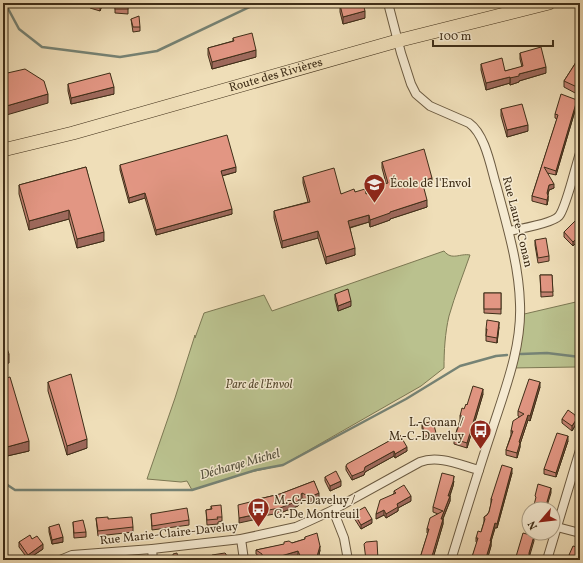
<svg xmlns="http://www.w3.org/2000/svg" width="583" height="563" viewBox="0 0 583 563" font-family="Vollkorn,serif">
	<style>
		.green { fill: #bac18e; stroke: #7c7853 }
		.lines { fill: none; stroke-linecap: round; stroke-linejoin: round }
		.stream { stroke: #768375; stroke-width: 2.5 }
		.street-casing { stroke: #6b5a40; stroke-width: 10 }
		.primary-casing { stroke: #3f2e18; stroke-width: 14 }
		.street { stroke: #f5ead1; stroke-width: 8 }
		.primary { stroke: #efdeb8; stroke-width: 13 }
		.wall { fill: #c28171; stroke: #3f2e18 }
		.shaded-wall { fill: #9e695c; stroke: #3f2e18 }
		.building { fill: #e29683; stroke: #3f2e18 }
		.labels { text-anchor: middle; dominant-baseline: central; stroke-width: 3; stroke-linejoin: round; paint-order: stroke }
		.street-label { font-size: 12px; fill: #3f2e18; stroke: #f5ead1 }
		.poi-label { font-size: 12px; fill: #3f2e18; stroke: #f5ead1; text-anchor: start }
		.park-label { font-size: 12px; font-style: italic; fill: #584b30; stroke: #f5ead1 }
		.water-label { font-size: 13px; font-style: italic; fill: #56523f; stroke: #f5ead1 }
	</style>
	<rect width="100%" height="100%" fill="#efdeb8"/>
	<filter id="stains"><feTurbulence type="fractalNoise" baseFrequency=".005" numOctaves="4"/><feColorMatrix values="0 0 0 0 .2 0 0 0 0 .09 0 0 0 0 .02 0 0 0 .5 -.17"/></filter>
	<radialGradient id="worn" r=".72"><stop offset=".6" stop-color="#630" stop-opacity="0"/><stop offset="1" stop-color="#630" stop-opacity=".3"/></radialGradient>
	<g class="green">
		<path d="M444,251C452,261 460,253 470,255C463,275 455,295 449,316C445,333 444,351 444,368L421,386L283,465L246,473L192,490L187,481L181,482L147,479L175,398L195,335V338L204,313L264,295L272,311Z"/>
		<polygon points="580,301 580,338 576,367 511,368 520,315"/>
	</g>
	<g class="lines">
		<g class="stream">
			<polyline points="5,3 19,29 42,47 120,57 157,51 258,3"/>
			<polyline points="521,354 547,353 580,357"/>
			<polyline points="3,482 15,490 192,490 256,470 283,465 406,399 460,366 496,356 507,355"/>
		</g>
		<defs>
			<g id="street">
				<path d="M388,3L401,53L411,84L416,94L430,106L469,123C486,135 491,169 497,188C507,226 519,265 520,304C522,348 504,392 491,433C477,475 464,518 451,560"/>
				<path d="M509,231C520,229 553,223 559,216C566,208 576,165 580,153"/>
				<polyline points="333,510 344,538 348,560"/>
				<polyline points="557,527 580,533"/>
				<polyline points="241,539 244,560"/>
				<polyline points="152,549 153,560"/>
				<path d="M60,560L72,555L152,549L241,539L296,527L333,510L420,462C439,455 460,465 479,470"/>
				<polyline points="547,560 580,450"/>
			</g>
			<g id="primary">
				<path id="s1" d="M3,150L73,133L397,41L549,3"/>
			</g>
		</defs>
		<use href="#street" class="street-casing"/>
		<use href="#primary" class="primary-casing"/>
		<use href="#street" class="street"/>
		<use href="#primary" class="primary"/>
	</g>
	<g class="wall">
		<polygon points="89,3 103,3 100,11 90,8 90,5 89,5"/>
		<polygon points="115,3 128,3 128,14 115,13"/>
		<polygon points="340,5 365,18 343,24 340,12"/>
		<polygon points="131,19 140,27 140,31 133,32"/>
		<polygon points="233,38 256,57 212,69 208,55 208,48 233,41"/>
		<polygon points="520,53 546,73 519,81 519,82 510,85 510,83 486,90 481,70 481,64 505,71 522,67 520,59"/>
		<polygon points="580,56 580,89 577,94 564,87 564,81"/>
		<polygon points="68,84 114,94 71,104 68,91"/>
		<polygon points="577,104 556,175 547,173 554,188 549,190 548,195 548,200 547,205 532,201 532,196 557,119 555,118 555,114"/>
		<polygon points="501,109 528,131 507,137 501,116"/>
		<polygon points="382,162 432,185 423,187 427,207 390,219 390,220 370,227 369,222 350,228 355,255 326,264 318,238 282,248 274,218 274,211 308,202 303,183 303,177 341,194 355,192 366,194 377,190 377,186 386,183 382,168"/>
		<polygon points="120,165 236,172 222,176 232,214 156,235 145,198 129,203 120,170"/>
		<polygon points="86,167 104,241 77,248 69,219 29,230 19,194 19,185"/>
		<polygon points="578,218 573,246 564,237 564,232"/>
		<polygon points="535,240 549,256 549,261 538,263 535,245"/>
		<polygon points="540,275 552,275 553,296 541,297"/>
		<polygon points="484,293 501,293 501,314 484,313"/>
		<polygon points="335,294 351,306 338,311 335,299"/>
		<polygon points="499,327 497,343 486,341 486,329"/>
		<polygon points="3,379 29,451 7,456 3,441"/>
		<polygon points="48,382 87,448 67,455 48,391"/>
		<polygon points="540,387 530,421 528,420 520,444 520,447 517,458 506,455 506,450 511,435 511,431 520,417 518,416 518,411"/>
		<polygon points="483,394 467,448 454,444 454,439 460,420 460,416 467,405"/>
		<polygon points="562,419 576,424 572,431 562,423"/>
		<polygon points="422,424 436,438 425,440 422,428"/>
		<polygon points="400,435 407,451 395,458 394,456 365,472 364,475 352,480 346,470 346,466"/>
		<polygon points="568,441 556,477 544,474 544,469"/>
		<polygon points="512,473 497,528 495,528 491,541 491,546 487,560 471,560 477,543 476,542 476,538 481,532 484,522 484,517 487,515 489,512 491,504 491,499"/>
		<polygon points="325,477 341,486 330,491 325,481"/>
		<polygon points="314,481 319,498 310,502 302,498 298,506 280,513 263,516 259,503 259,499 280,494"/>
		<polygon points="454,481 453,486 450,496 450,501 443,519 443,524 433,558 420,558 428,533 427,533 427,529 438,514 433,512 433,507"/>
		<polygon points="394,491 411,501 398,508 398,511 386,518 384,515 376,519 394,493"/>
		<polygon points="580,505 580,517 578,517 578,512"/>
		<polygon points="211,506 222,517 222,521 218,522 218,524 207,525 206,510 211,509"/>
		<polygon points="354,513 372,523 361,529 354,518"/>
		<polygon points="151,514 189,520 189,525 152,530"/>
		<polygon points="96,518 108,519 133,527 133,532 98,536"/>
		<polygon points="73,522 86,532 86,537 74,538"/>
		<polygon points="49,527 63,542 52,544 49,532"/>
		<polygon points="305,537 320,550 318,560 300,560 298,555 281,560 262,560 262,558 256,554 256,550 292,543 305,539"/>
		<polygon points="32,539 43,549 28,559 19,547 19,542"/>
		<polygon points="580,548 580,560 569,560 569,555"/>
	</g>
	<g class="shaded-wall">
		<polygon points="101,3 103,3 100,11 100,7"/>
		<polygon points="171,3 181,3 171,7"/>
		<polygon points="365,11 365,18 343,24 343,17"/>
		<polygon points="256,50 256,57 212,69 212,62"/>
		<polygon points="546,67 546,73 519,81 519,82 510,85 510,78 519,74"/>
		<polygon points="510,77 510,83 486,90 486,83"/>
		<polygon points="580,82 580,89 577,94 577,87"/>
		<polygon points="114,87 114,94 71,104 71,98"/>
		<polygon points="48,94 48,103 3,116 3,107"/>
		<polygon points="577,100 577,104 556,175 556,171"/>
		<polygon points="528,125 528,131 507,137 507,130"/>
		<polygon points="236,167 236,172 221,176 221,171"/>
		<polygon points="432,178 432,185 422,188 422,181"/>
		<polygon points="554,184 554,188 549,190 547,198 547,193 549,185"/>
		<polygon points="145,193 145,198 129,203 129,198"/>
		<polygon points="548,196 548,200 547,205 547,200"/>
		<polygon points="427,200 427,207 390,219 390,220 370,227 370,220 390,212"/>
		<polygon points="232,209 232,214 156,235 156,230"/>
		<polygon points="69,210 69,219 29,230 29,221"/>
		<polygon points="369,215 369,222 348,228 348,221"/>
		<polygon points="318,231 318,238 282,248 282,241"/>
		<polygon points="104,232 104,241 77,248 77,239"/>
		<polygon points="580,235 580,239 573,246 573,242"/>
		<polygon points="355,248 355,255 326,264 326,257"/>
		<polygon points="351,301 351,306 338,311 338,306"/>
		<polygon points="499,322 499,327 497,343 497,338"/>
		<polygon points="9,354 9,363 3,365 3,356"/>
		<polygon points="540,382 540,387 530,421 530,416"/>
		<polygon points="483,389 483,394 467,448 467,443"/>
		<polygon points="528,415 528,420 520,444 520,447 517,458 517,453 519,442"/>
		<polygon points="576,420 576,424 572,431 572,426"/>
		<polygon points="436,433 436,438 425,440 425,436"/>
		<polygon points="568,436 568,441 556,477 556,473"/>
		<polygon points="87,439 87,448 67,455 67,446"/>
		<polygon points="29,441 29,451 7,456 7,447"/>
		<polygon points="407,447 407,451 395,458 395,454"/>
		<polygon points="394,451 394,456 365,472 364,475 352,480 352,476 365,467"/>
		<polygon points="512,468 512,473 497,528 497,524"/>
		<polygon points="454,476 453,486 448,500 448,496"/>
		<polygon points="341,481 341,486 330,491 330,486"/>
		<polygon points="551,488 551,493 546,509 545,509"/>
		<polygon points="302,493 302,498 298,506 280,513 280,508"/>
		<polygon points="319,493 319,498 310,502 310,497"/>
		<polygon points="411,496 411,501 398,508 398,511 386,518 386,514 397,504"/>
		<polygon points="450,496 450,501 441,523 441,519"/>
		<polygon points="384,510 384,515 376,519 376,514"/>
		<polygon points="253,515 253,520 239,523 239,518"/>
		<polygon points="6,519 6,524 3,529 3,525"/>
		<polygon points="372,519 372,523 361,529 361,525"/>
		<polygon points="443,519 443,524 433,558 432,560 430,560"/>
		<polygon points="495,523 495,528 490,545 490,541"/>
		<polygon points="534,536 534,541 529,558 529,553"/>
		<polygon points="63,537 63,542 52,544 52,540"/>
		<polygon points="491,541 491,546 487,560 486,560 486,558"/>
		<polygon points="43,544 43,549 28,559 28,555"/>
		<polygon points="320,546 320,550 318,560 316,560"/>
		<polygon points="298,551 298,555 281,560 272,560 281,556"/>
	</g>
	<g class="building">
		<polygon points="90,3 101,3 100,7 90,4"/>
		<rect x="115" y="3" width="13" height="6"/>
		<polygon points="348,3 363,3 365,11 343,17 340,5"/>
		<polygon points="139,16 140,27 133,27 131,19"/>
		<polygon points="252,33 256,50 212,62 208,48 234,41 233,38"/>
		<polygon points="541,47 546,67 519,74 519,76 510,78 510,77 486,83 481,64 502,58 505,71 523,66 520,53"/>
		<polygon points="580,56 580,82 577,87 564,81"/>
		<polygon points="25,69 44,81 48,94 3,107 3,74"/>
		<polygon points="110,73 114,87 71,98 68,84"/>
		<polygon points="561,94 577,100 556,171 544,167 554,184 549,185 547,193 548,196 547,200 532,196 558,115 555,114"/>
		<polygon points="522,104 528,125 507,130 501,109"/>
		<polygon points="227,135 236,167 221,171 232,209 156,230 145,193 129,198 120,165"/>
		<polygon points="424,149 432,178 422,181 427,200 390,212 390,213 370,220 369,215 348,221 355,248 326,257 318,231 282,241 274,211 310,202 303,177 334,168 341,194 354,189 355,192 365,189 366,194 378,190 377,186 388,183 382,162"/>
		<polygon points="86,167 104,232 77,239 69,210 29,221 19,185"/>
		<polygon points="578,218 580,220 580,235 573,242 564,232"/>
		<polygon points="546,238 549,256 538,258 535,240"/>
		<polygon points="540,275 552,275 553,292 541,292"/>
		<polygon points="348,289 351,301 338,306 335,294"/>
		<rect x="484" y="293" width="17" height="16"/>
		<polygon points="487,320 499,322 497,338 486,336 487,329 486,329"/>
		<polygon points="3,337 9,354 3,356"/>
		<polygon points="71,374 87,439 67,446 48,382"/>
		<polygon points="10,377 29,441 7,447 3,432 3,379"/>
		<polygon points="529,379 540,382 530,416 528,415 519,442 520,443 517,453 506,450 513,431 511,431 513,421 524,414 518,411"/>
		<polygon points="473,386 483,389 467,443 454,439 462,416 460,416 462,408 464,409 466,404 467,405"/>
		<polygon points="568,410 575,415 576,420 572,426 562,419"/>
		<polygon points="433,421 436,433 425,436 422,424"/>
		<polygon points="557,433 568,436 556,473 544,469"/>
		<polygon points="400,435 407,447 395,454 394,451 365,467 364,471 352,476 346,466 347,464"/>
		<polygon points="502,465 512,468 497,524 495,523 490,541 491,541 486,558 484,557 483,560 471,560 478,538 476,538 478,531 481,532 485,519 484,517 487,515 489,512 492,499 491,499"/>
		<polygon points="336,471 341,481 330,486 325,477"/>
		<polygon points="442,473 454,476 453,482 448,496 450,496 441,519 443,519 433,553 430,560 416,560 417,557 420,558 429,529 427,529 430,518 443,511 433,507"/>
		<polygon points="314,481 319,493 310,497 302,493 298,501 280,508 263,511 259,499 280,494"/>
		<polygon points="538,484 551,488 545,509 533,509 536,497 535,496"/>
		<polygon points="404,485 411,496 397,504 398,507 386,514 384,510 376,514 380,500 396,493 394,491"/>
		<polygon points="250,502 253,515 239,518 238,505"/>
		<polygon points="221,505 222,517 217,517 218,519 207,520 206,510 212,509 211,506"/>
		<polygon points="580,505 580,513 578,512"/>
		<polygon points="365,507 372,519 361,525 354,513"/>
		<polygon points="187,508 189,520 152,526 151,514"/>
		<polygon points="108,517 108,519 132,517 133,527 98,531 96,518"/>
		<polygon points="3,518 6,519 3,525"/>
		<polygon points="83,520 86,532 74,533 73,522"/>
		<polygon points="59,524 63,537 52,540 49,527"/>
		<polygon points="317,533 320,546 316,560 302,560 298,551 281,556 281,558 272,560 263,560 262,554 256,550 284,544 284,542 289,541 292,543 305,539 305,537"/>
		<polygon points="523,533 534,536 529,553 529,560 515,560"/>
		<polygon points="30,535 32,539 37,536 43,544 28,555 19,542"/>
		<polygon points="377,541 378,560 366,560 364,544 366,542"/>
		<polygon points="573,546 580,548 580,556 579,559 569,555"/>
		<polygon points="177,553 178,558 182,558 182,560 170,560 170,559 173,558 173,554"/>
		<polygon points="225,553 226,554 227,560 213,560 212,555"/>
	</g>
	<defs>
		<symbol id="school-pin" viewBox="-11 -11 22 30"><path d="M0 17L-7.5 6A9.5 9.5 0 1 1 7.5 6Z" fill="#8f2418" stroke="#f5ead1"/><path d="M0-5L7-2L0 1L-7-2ZM-4 1L0 2.5L4 1V4Q0 6-4 4Z" fill="#fff"/></symbol>
		<symbol id="bus-pin" viewBox="-11 -11 22 30"><path d="M0 17L-7.5 6A9.5 9.5 0 1 1 7.5 6Z" fill="#8f2418" stroke="#f5ead1"/><path d="M-5-6H5V4H4V6H2V4H-2V6H-4V4H-5ZM-3.5-4V0h7V-4ZM-3.5 1.2v1.5H-2V1.2ZM2 1.2v1.5H3.5V1.2Z" fill="#fff"/></symbol>
	</defs>
	<g fill-rule="evenodd">
		<use href="#school-pin" x="362" y="172" width="25" height="34"/>
		<use href="#bus-pin" x="468" y="418" width="25" height="34"/>
		<use href="#bus-pin" x="246" y="496" width="25" height="34"/>
	</g>
	<g class="labels">
		<g class="street-label">
			<text stroke="none"><textPath href="#s1" startOffset="283">Route des Rivières</textPath></text>
			<text transform="translate(517 222) rotate(76)">Rue Laure-Conan</text>
			<text transform="translate(169 534) rotate(-6)">Rue Marie-Claire-Daveluy</text>
		</g>
		<g class="poi-label">
			<text x="390" y="184">École de l'Envol</text>
			<text x="464" y="423" text-anchor="end">L.-Conan /<tspan x="464" dy="14">M.-C.-Daveluy</tspan></text>
			<text x="274" y="501">M.-C.-Daveluy /<tspan x="274" dy="14">G.-De Montreuil</tspan></text>
		</g>
		<g class="park-label">
			<text x="259" y="385">Parc de l'Envol</text>
		</g>
		<g class="water-label">
			<text transform="translate(240 465) rotate(-16)">Décharge Michel</text>
		</g>
	</g>
	<rect width="583" height="563" fill="none" stroke="#efdeb8" stroke-width="16"/>
	<rect x="4" y="4" width="575" height="555" fill="none" stroke="#3f2e18" stroke-width="2"/>
	<rect x="8" y="8" width="567" height="547" fill="none" stroke="#3f2e18"/>
	<g transform="translate(541 521) rotate(242)"><circle r="19" fill="#f5ead1" stroke="#ac9f87"/>
	<path d="M0-3L7 15L0 10L-7 15Z" fill="#8f2418"/>
	<text y="-6" font-size="11" font-weight="bold" text-anchor="middle" fill="#3f2e18">N</text>
	</g>
	<path d="M433 40v6h120v-6" fill="none" stroke="#3f2e18" stroke-width="2"/>
	<text x="439" y="40" font-size="12" fill="#3f2e18" stroke="#f5ead1" stroke-width="3" paint-order="stroke">100 m</text>
	<rect width="100%" height="100%" filter="url(#stains)"/>
	<rect width="100%" height="100%" fill="url(#worn)"/>
</svg>
